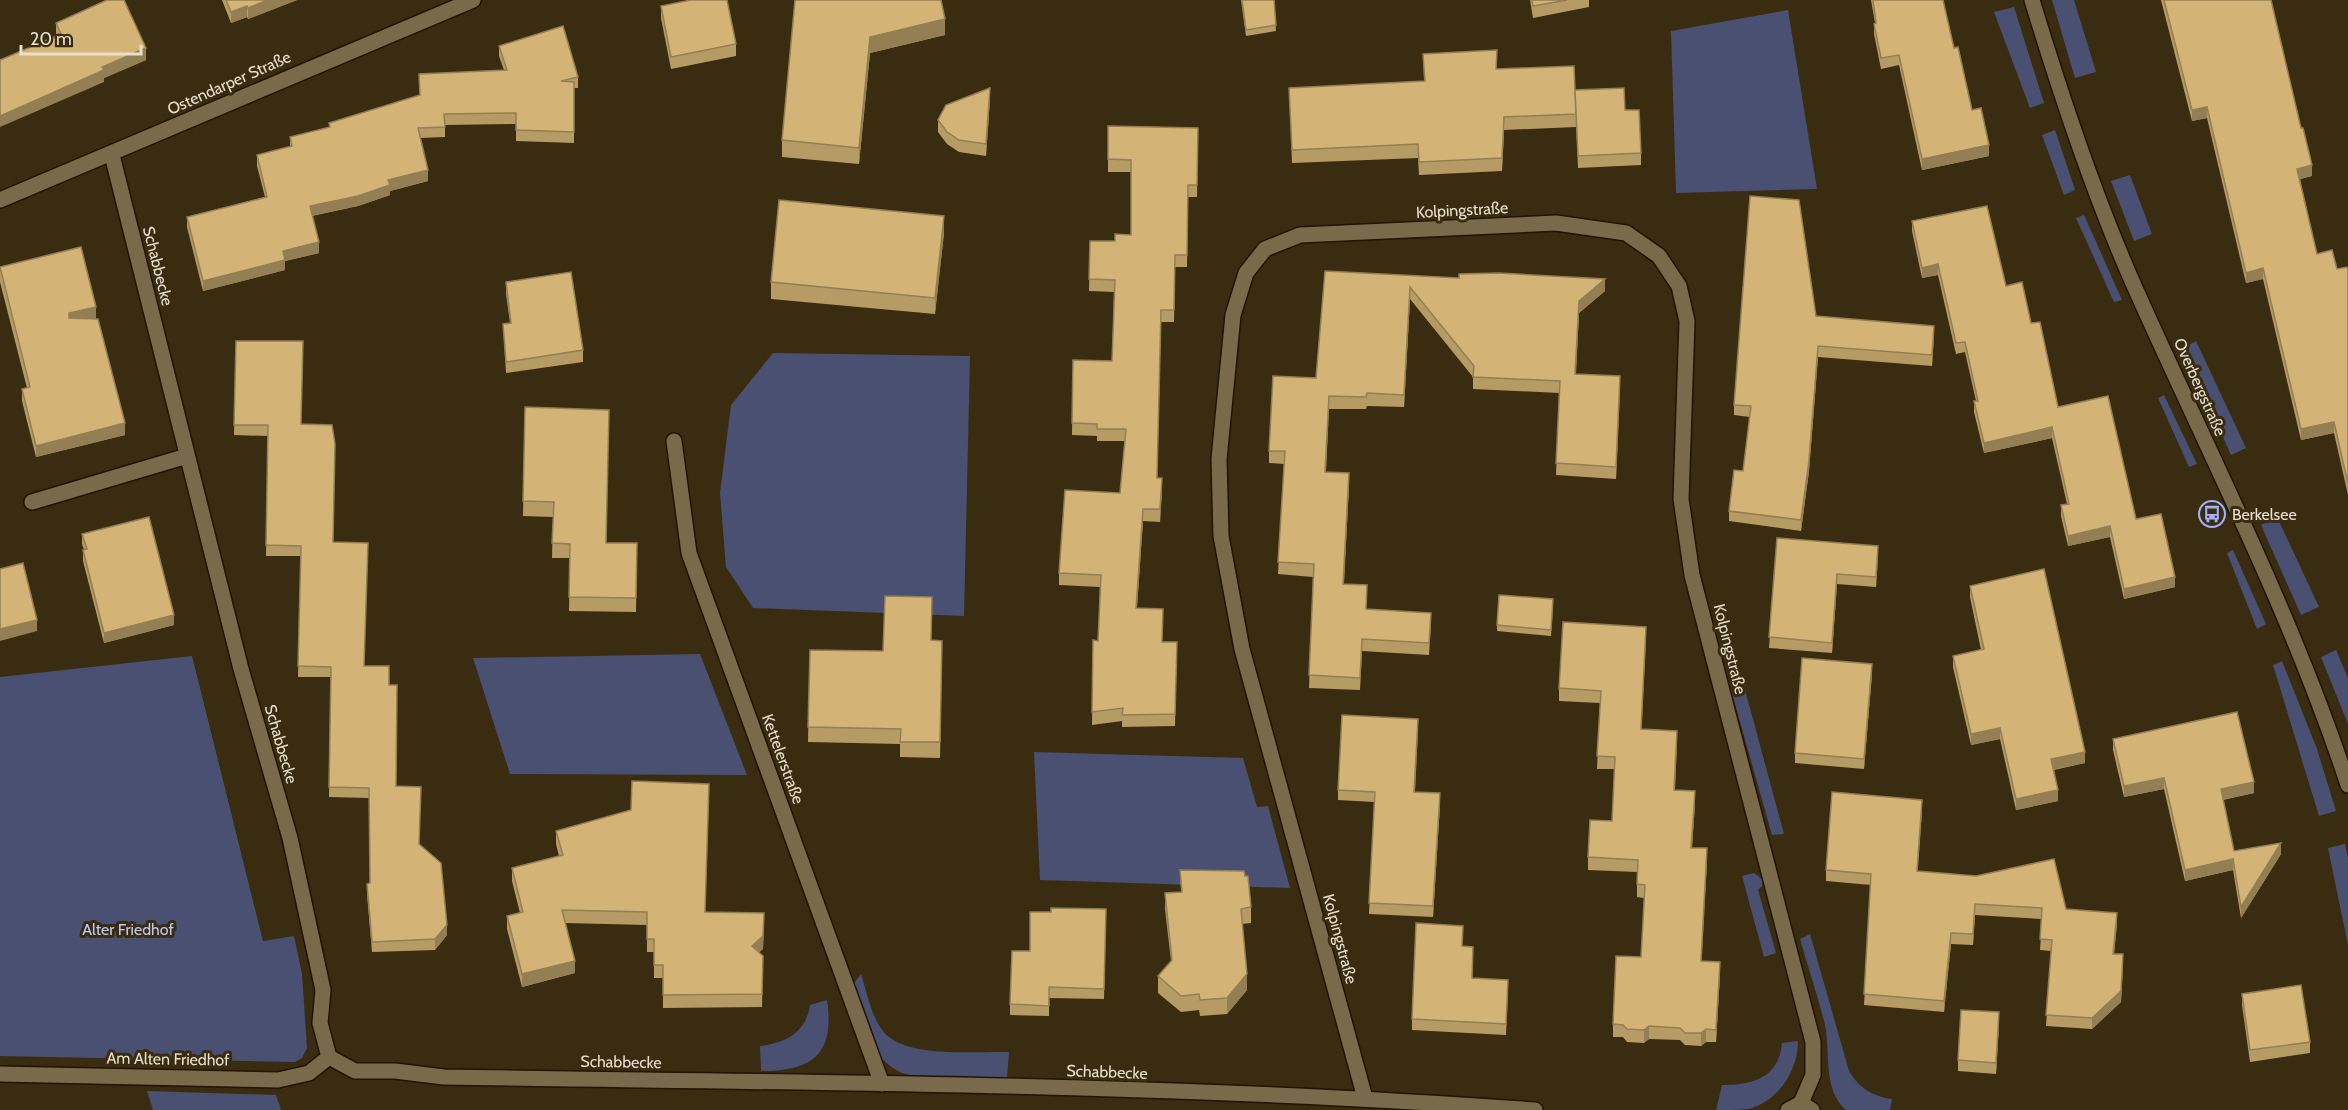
<svg xmlns="http://www.w3.org/2000/svg" width="2348" height="1110" viewBox="0 0 2348 1110" font-family="Cabin,sans-serif">
	<style>
		.green { fill: #495071 }
		.lines { fill: none; stroke-linecap: round; stroke-linejoin: round }
		.minor-casing { stroke: #211400; stroke-width: 18 }
		.minor { stroke: #7a6a4c; stroke-width: 15 }
		.wall { fill: #b69b65 }
		.shaded-wall { fill: #947e53 }
		.building { fill: #d4b476; stroke: #947e53; stroke-width: 1.5 }
		.labels { text-anchor: middle; dominant-baseline: central; stroke-width: 6; stroke-linejoin: round; paint-order: stroke }
		.street-label { font-size: 16px; fill: #e8dfce; stroke: #3a2c10 }
		.poi-label { font-size: 16px; fill: #e8dfce; stroke: #3a2c10; text-anchor: start }
		.park-label { font-size: 16px; fill: #bdc9fb; stroke: #3a2c10 }
	</style>
	<rect width="100%" height="100%" fill="#3a2c10"/>
	<g class="green">
		<polygon points="2052,0 2074,0 2096,72 2075,78"/>
		<polygon points="2014,7 2044,103 2030,108 1994,12"/>
		<polygon points="1788,10 1817,189 1676,193 1671,31"/>
		<polygon points="2055,130 2075,190 2064,195 2042,135"/>
		<polygon points="2130,175 2152,234 2134,241 2111,181"/>
		<polygon points="2084,215 2122,300 2114,302 2076,218"/>
		<polygon points="2196,341 2246,448 2231,455 2183,348"/>
		<polygon points="773,353 970,356 964,616 753,608 726,567 720,493 731,405"/>
		<polygon points="2164,395 2197,464 2189,467 2158,398"/>
		<polygon points="2277,517 2319,607 2301,615 2261,525"/>
		<polygon points="2233,550 2266,624 2257,629 2227,553"/>
		<polygon points="2336,650 2348,678 2348,724 2321,657"/>
		<polygon points="700,654 747,775 510,774 473,658"/>
		<polygon points="192,656 263,941 294,936 302,974 307,1048 302,1058 295,1062 0,1056 0,677"/>
		<polygon points="2282,661 2317,749 2336,811 2319,816 2273,665"/>
		<polygon points="1744,686 1784,834 1772,835 1731,690"/>
		<polygon points="1034,752 1243,758 1257,807 1268,806 1290,888 1040,880"/>
		<polygon points="2345,844 2348,858 2348,945 2328,848"/>
		<polygon points="1754,873 1762,879 1762,886 1758,890 1776,953 1764,957 1742,876"/>
		<path d="M1810,934L1849,1071C1859,1088 1872,1096 1892,1099L1890,1110H1846C1822,1089 1831,1054 1825,1025C1818,996 1808,968 1800,939Z"/>
		<path d="M861,974C867,992 871,1016 883,1031C904,1059 976,1051 1009,1052L1007,1078C982,1077 920,1081 900,1072C890,1067 881,1059 875,1050C862,1032 860,1005 854,983Z"/>
		<path d="M827,1000C835,1054 813,1071 761,1071L760,1046C785,1043 806,1033 810,1005Z"/>
		<path d="M1798,1041C1798,1071 1779,1100 1749,1109C1739,1110 1727,1110 1716,1110L1722,1085C1752,1085 1779,1078 1782,1043Z"/>
		<polygon points="147,1091 276,1095 281,1110 153,1110"/>
	</g>
	<g class="lines">
		<defs>
			<g id="minor">
				<path d="M2032,0C2061,96 2092,190 2132,281C2206,448 2291,611 2348,785"/>
				<path d="M112,155L241,669L290,838L323,990L320,1023L329,1057L355,1071H395L444,1077C807,1083 1172,1083 1535,1110"/>
				<polyline points="0,200 473,0"/>
				<polyline points="674,441 689,553 882,1084"/>
				<polyline points="32,502 187,456"/>
				<polyline points="0,1074 278,1080 309,1073 329,1057"/>
				<polyline points="1365,1098 1242,649 1221,536 1219,459 1233,315 1246,273 1265,249 1300,235 1556,223 1626,233 1659,256 1679,286 1687,321 1681,499 1692,575 1813,1042 1813,1075 1801,1103"/>
				<polyline points="1788,1110 1801,1103 1812,1110"/>
			</g>
		</defs>
		<use href="#minor" class="minor-casing"/>
		<use href="#minor" class="minor"/>
	</g>
	<g class="wall">
		<polygon points="222,0 297,0 248,19 247,17 231,23"/>
		<polygon points="795,0 945,35 870,53 859,164 782,157 782,140"/>
		<polygon points="1241,0 1274,0 1276,31 1246,36"/>
		<polygon points="1530,0 1589,0 1589,7 1533,18"/>
		<polygon points="1871,0 1943,0 1954,48 1972,110 1989,156 1922,170 1899,65 1881,69 1874,34 1874,24 1875,23"/>
		<polygon points="2161,0 2271,0 2312,176 2300,179 2317,254 2337,269 2348,270 2348,495 2334,433 2301,440 2263,279 2246,283 2207,118 2192,121"/>
		<polygon points="661,6 736,44 736,56 671,69 661,18"/>
		<polygon points="56,23 146,60 104,78 104,82 56,35"/>
		<polygon points="499,46 578,77 578,88 574,88 574,143 516,141 516,124 445,125 445,137 420,138 428,181 390,191 390,195 358,206 312,216 319,253 285,261 285,270 203,291 187,227 187,217 265,197 257,166 257,155 290,147 290,137 329,128 329,123 504,70 499,56"/>
		<polygon points="1423,54 1497,69 1575,96 1625,110 1641,153 1641,165 1578,168 1576,121 1576,127 1504,130 1502,171 1419,175 1418,158 1292,163 1289,88 1424,81"/>
		<polygon points="990,99 986,156 959,152 947,144 938,132 938,120"/>
		<polygon points="1108,126 1198,128 1197,197 1188,197 1187,267 1175,267 1174,322 1161,322 1157,478 1162,490 1160,522 1143,521 1137,608 1163,642 1177,642 1175,726 1122,727 1122,721 1092,725 1093,640 1098,641 1100,587 1059,585 1059,573 1120,493 1125,441 1097,441 1097,436 1072,435 1073,360 1112,361 1114,292 1089,291 1090,241 1115,241 1131,235 1131,172 1108,172"/>
		<polygon points="1912,221 2006,286 2031,323 2058,407 2136,519 2175,587 2124,599 2110,537 2068,546 2061,516 2061,505 2067,504 2052,438 1984,453 1974,412 1974,401 1976,401 1965,352 1956,354 1938,275 1922,278 1912,231"/>
		<polygon points="944,233 935,314 771,299 771,282"/>
		<polygon points="0,267 96,318 125,435 36,457 22,401 22,389 27,388 0,282"/>
		<polygon points="1325,271 1605,291 1579,313 1576,374 1620,388 1616,479 1556,475 1559,393 1473,389 1473,377 1410,299 1404,407 1367,406 1366,409 1329,409 1326,472 1349,485 1344,584 1367,609 1431,625 1429,655 1362,651 1360,690 1309,688 1313,577 1278,574 1284,464 1269,463 1269,451 1316,378"/>
		<polygon points="506,282 583,350 583,362 506,373 503,324 510,323 506,294"/>
		<polygon points="1816,316 1934,336 1932,366 1818,357 1809,471 1801,531 1729,521 1729,511 1743,471 1750,417 1734,415 1734,405"/>
		<polygon points="236,341 302,424 333,542 364,666 389,685 396,786 420,845 447,935 435,950 372,952 367,894 367,884 370,883 369,798 329,797 331,677 298,677 301,556 266,556 268,436 234,435"/>
		<polygon points="525,407 606,543 637,543 636,612 569,611 570,558 552,558 553,517 523,516"/>
		<polygon points="82,534 174,625 104,643 83,561 83,550 84,550 82,544"/>
		<polygon points="1777,538 1878,556 1876,587 1837,584 1832,653 1769,648"/>
		<polygon points="1970,586 2085,763 2054,770 2058,801 2016,810 2000,739 1971,745 1953,667 1953,656 1981,650 1970,597"/>
		<polygon points="1553,605 1551,636 1497,631 1497,625"/>
		<polygon points="1646,639 1641,729 1677,743 1675,790 1695,804 1692,848 1707,861 1701,961 1720,974 1716,1042 1706,1042 1701,1046 1685,1045 1680,1040 1649,1039 1644,1043 1627,1042 1623,1037 1613,1037 1613,1024 1641,957 1644,898 1637,897 1637,872 1588,870 1588,857 1612,821 1615,769 1597,769 1600,703 1559,701 1559,688"/>
		<polygon points="932,640 942,656 940,758 900,757 900,744 808,742 810,650 883,651"/>
		<polygon points="1872,674 1864,769 1795,763 1795,753"/>
		<polygon points="1418,729 1415,792 1440,804 1433,917 1369,914 1374,802 1338,800 1338,790"/>
		<polygon points="2113,739 2254,793 2223,800 2234,851 2281,854 2241,918 2233,870 2185,881 2164,789 2124,797 2113,750"/>
		<polygon points="709,796 705,912 764,926 763,949 759,952 763,956 762,1007 663,1008 663,978 654,978 654,952 647,952 647,925 565,923 575,973 522,987 507,929 507,916 520,913 512,881 512,868 559,856 556,844 556,831"/>
		<polygon points="1922,811 1917,872 2066,909 2117,924 2114,954 2123,965 2121,1002 2092,1029 2046,1026 2051,951 2040,950 2042,919 1975,915 1973,945 1951,944 1944,1012 1864,1005 1871,885 1826,881 1826,870"/>
		<polygon points="1180,870 1251,907 1251,923 1242,924 1247,990 1227,1014 1200,1016 1199,1010 1181,1012 1158,993 1158,976 1171,961 1165,909 1165,893 1181,892"/>
		<polygon points="1106,909 1104,999 1049,998 1049,1016 1010,1015 1010,1004 1030,951 1051,912"/>
		<polygon points="1462,946 1473,958 1472,978 1508,991 1506,1035 1412,1030 1412,1019"/>
		<polygon points="2242,994 2310,1042 2310,1053 2250,1062 2242,1005"/>
		<polygon points="1999,1023 1996,1074 1958,1071 1958,1060"/>
	</g>
	<g class="shaded-wall">
		<polygon points="268,0 297,0 248,19 248,8"/>
		<polygon points="247,6 247,17 231,23 231,12"/>
		<polygon points="945,19 945,35 870,53 859,164 859,148 870,37"/>
		<polygon points="146,48 146,60 104,78 104,82 0,127 0,116 102,67"/>
		<polygon points="990,88 990,99 986,156 986,144"/>
		<polygon points="2207,107 2207,118 2192,121 2192,110"/>
		<polygon points="1504,117 1504,130 1502,171 1502,158"/>
		<polygon points="1989,145 1989,156 1922,170 1922,159"/>
		<polygon points="2312,165 2312,176 2297,180 2297,169"/>
		<polygon points="428,170 428,181 390,191 390,195 358,206 310,216 310,206 388,180"/>
		<polygon points="944,216 944,233 935,314 935,298"/>
		<polygon points="319,242 319,253 285,261 285,270 203,291 203,281 283,251"/>
		<polygon points="1938,264 1938,275 1922,278 1922,268"/>
		<polygon points="2263,268 2263,279 2246,283 2246,273"/>
		<polygon points="1605,279 1605,291 1579,313 1575,386 1579,301"/>
		<polygon points="1410,287 1410,299 1404,407 1404,395"/>
		<polygon points="96,307 96,318 69,325 69,313"/>
		<polygon points="1934,326 1934,336 1932,366 1932,355"/>
		<polygon points="1818,346 1818,357 1809,471 1801,531 1801,520"/>
		<polygon points="1620,376 1620,388 1616,479 1616,467"/>
		<polygon points="2334,422 2334,433 2301,440 2301,429"/>
		<polygon points="125,423 125,435 36,457 36,446"/>
		<polygon points="2052,427 2052,438 1984,453 1984,443"/>
		<polygon points="1349,473 1349,485 1343,596 1343,584"/>
		<polygon points="1162,478 1162,490 1160,522 1160,509"/>
		<polygon points="1143,509 1143,521 1136,620 1136,608"/>
		<polygon points="2110,526 2110,537 2068,546 2068,536"/>
		<polygon points="1878,546 1878,556 1876,587 1876,577"/>
		<polygon points="1837,574 1837,584 1832,653 1832,643"/>
		<polygon points="2175,577 2175,587 2124,599 2124,589"/>
		<polygon points="174,615 174,625 104,643 104,633"/>
		<polygon points="37,620 37,631 0,641 0,629"/>
		<polygon points="1646,627 1646,639 1641,741 1641,729"/>
		<polygon points="1872,664 1872,674 1864,769 1864,759"/>
		<polygon points="2000,728 2000,739 1971,745 1971,734"/>
		<polygon points="1677,731 1677,743 1674,803 1674,790"/>
		<polygon points="2085,752 2085,763 2051,770 2051,759"/>
		<polygon points="2164,778 2164,789 2124,797 2124,786"/>
		<polygon points="2254,782 2254,793 2221,800 2221,789"/>
		<polygon points="2058,790 2058,801 2016,810 2016,799"/>
		<polygon points="1695,791 1695,804 1691,860 1691,848"/>
		<polygon points="1440,793 1440,804 1433,917 1433,906"/>
		<polygon points="1922,800 1922,811 1917,882 1917,871"/>
		<polygon points="2281,843 2281,854 2241,918 2241,907"/>
		<polygon points="1707,848 1707,861 1701,973 1701,961"/>
		<polygon points="2233,859 2233,870 2185,881 2185,870"/>
		<polygon points="1975,904 1975,915 1973,945 1973,934"/>
		<polygon points="764,913 763,949 752,959 752,946"/>
		<polygon points="2117,913 2117,924 2113,964 2113,954"/>
		<polygon points="447,925 447,935 435,950 435,939"/>
		<polygon points="1951,933 1951,944 1944,1012 1944,1001"/>
		<polygon points="2123,954 2121,1002 2092,1029 2092,1018"/>
		<polygon points="575,961 575,973 522,987 522,974"/>
		<polygon points="1720,962 1720,974 1716,1042 1716,1030"/>
		<polygon points="1247,974 1247,990 1227,1014 1227,998"/>
		<polygon points="1999,1012 1999,1023 1996,1074 1996,1063"/>
		<polygon points="1649,1026 1649,1039 1644,1043 1644,1030"/>
		<polygon points="1706,1029 1706,1042 1701,1046 1701,1033"/>
	</g>
	<g class="building">
		<polygon points="107,0 124,0 146,48 102,67 104,70 0,116 0,60 61,34 56,23"/>
		<polygon points="226,0 268,0 248,8 247,6 231,12"/>
		<polygon points="691,0 727,0 736,44 671,57 661,6"/>
		<polygon points="795,0 941,0 945,19 870,37 859,148 782,140"/>
		<polygon points="1242,0 1274,0 1276,25 1246,30"/>
		<polygon points="1532,0 1567,0 1533,6"/>
		<polygon points="1873,0 1943,0 1954,48 1958,47 1972,110 1981,108 1989,145 1922,159 1899,55 1881,58 1874,24 1876,23"/>
		<polygon points="2164,0 2271,0 2301,128 2303,128 2312,165 2297,169 2317,254 2332,250 2337,269 2347,267 2348,270 2348,484 2334,422 2301,429 2263,268 2246,273 2207,107 2192,110"/>
		<polygon points="563,26 578,77 561,81 574,82 574,132 516,130 516,113 444,114 445,127 418,128 428,170 388,180 390,185 358,196 310,206 319,242 283,251 285,260 203,281 187,217 267,197 257,155 292,146 290,137 330,127 329,123 420,95 419,74 507,70 499,46"/>
		<polygon points="1497,50 1496,69 1574,66 1576,114 1504,117 1502,158 1419,162 1418,144 1292,150 1289,88 1425,81 1423,54"/>
		<polygon points="990,88 986,144 959,140 947,132 938,120 946,105"/>
		<polygon points="1624,88 1625,110 1639,110 1641,153 1578,156 1575,90"/>
		<polygon points="1108,126 1198,128 1197,185 1188,185 1187,255 1175,255 1174,310 1161,310 1157,478 1162,478 1160,509 1143,509 1136,608 1163,609 1162,642 1177,642 1175,714 1122,715 1123,708 1092,712 1093,640 1098,641 1101,575 1059,573 1065,490 1120,493 1126,429 1097,429 1097,424 1072,423 1073,360 1112,361 1115,280 1089,279 1090,241 1115,241 1115,234 1131,235 1131,160 1108,159"/>
		<polygon points="1750,196 1799,200 1816,316 1934,326 1932,355 1818,346 1809,460 1801,520 1729,511 1734,470 1743,471 1751,406 1734,405"/>
		<polygon points="779,200 944,216 935,298 771,282"/>
		<polygon points="1987,206 2006,286 2022,282 2031,323 2040,322 2058,407 2108,396 2136,519 2161,514 2175,577 2124,589 2110,526 2068,536 2061,505 2069,504 2052,427 1984,443 1974,401 1978,401 1965,342 1956,343 1938,264 1922,268 1912,221"/>
		<polygon points="81,247 96,307 69,313 69,318 98,319 125,423 36,446 22,389 30,387 0,267"/>
		<polygon points="1325,271 1459,278 1459,274 1499,273 1605,279 1579,301 1575,374 1620,376 1616,467 1556,463 1560,381 1473,377 1474,366 1410,287 1404,395 1367,393 1366,397 1329,396 1325,472 1349,473 1343,584 1367,585 1366,609 1431,613 1429,643 1362,639 1360,678 1309,675 1314,564 1278,562 1285,451 1269,451 1273,376 1316,378"/>
		<polygon points="571,272 583,350 506,362 503,324 511,323 506,282"/>
		<polygon points="236,341 303,341 301,424 332,425 335,444 333,542 368,543 364,666 389,666 389,685 397,685 396,786 421,787 419,844 441,863 447,925 435,939 372,942 367,884 370,883 369,788 329,787 331,667 298,666 301,546 266,545 268,425 234,425"/>
		<polygon points="525,407 609,410 606,543 637,543 636,598 569,597 570,544 552,543 554,502 523,501"/>
		<polygon points="149,517 174,615 104,633 83,550 87,549 82,534"/>
		<polygon points="1777,538 1878,546 1876,577 1837,574 1832,643 1769,637"/>
		<polygon points="23,563 37,620 0,629 0,569"/>
		<polygon points="2044,569 2085,752 2051,759 2058,790 2016,799 2000,728 1971,734 1953,656 1984,649 1970,586"/>
		<polygon points="1499,595 1553,599 1551,630 1497,625"/>
		<polygon points="885,596 932,597 931,640 942,641 940,742 900,742 901,729 808,727 810,650 883,651"/>
		<polygon points="1563,622 1646,627 1641,729 1677,731 1674,790 1695,791 1691,848 1707,848 1701,961 1720,962 1716,1030 1706,1029 1701,1033 1685,1033 1680,1028 1649,1026 1644,1030 1627,1029 1623,1025 1613,1024 1616,956 1641,957 1645,885 1637,884 1638,860 1588,857 1590,820 1612,821 1615,757 1597,756 1601,691 1559,688"/>
		<polygon points="1802,658 1872,664 1864,759 1795,753"/>
		<polygon points="2237,712 2254,782 2221,789 2234,851 2281,843 2241,907 2233,859 2185,870 2164,778 2124,786 2113,739"/>
		<polygon points="1342,715 1418,719 1414,792 1440,793 1433,906 1369,903 1375,792 1338,790"/>
		<polygon points="632,781 709,784 705,912 764,913 763,936 752,946 763,956 762,994 663,995 663,965 654,965 654,939 647,939 647,912 562,910 575,961 522,974 507,916 523,912 512,868 563,855 556,831 631,810"/>
		<polygon points="1832,792 1922,800 1917,871 1976,876 2054,859 2066,909 2117,913 2113,954 2123,954 2121,991 2092,1018 2046,1015 2052,940 2040,939 2042,908 1975,904 1973,934 1951,933 1944,1001 1864,994 1871,874 1826,870"/>
		<polygon points="1180,870 1244,871 1245,876 1248,876 1251,907 1241,909 1247,974 1227,998 1200,1000 1199,994 1181,996 1158,976 1172,960 1165,893 1182,892"/>
		<polygon points="1051,908 1106,909 1104,989 1049,987 1049,1006 1010,1004 1012,951 1030,951 1030,912 1051,912"/>
		<polygon points="1416,923 1463,926 1462,946 1473,947 1472,978 1508,980 1506,1024 1412,1019"/>
		<polygon points="2301,985 2310,1042 2250,1050 2242,994"/>
		<polygon points="1961,1010 1999,1012 1996,1063 1958,1060"/>
	</g>
	<defs>
		<symbol id="bus-ring" viewBox="-11 -11 22 22"><circle r="9.5" fill="#3a2c10" stroke="#a2b2fd" stroke-width="1.5"/><path d="M-5-6H5V4H4V6H2V4H-2V6H-4V4H-5ZM-3.5-4V0h7V-4ZM-3.5 1.2v1.5H-2V1.2ZM2 1.2v1.5H3.5V1.2Z" fill="#a2b2fd"/></symbol>
	</defs>
	<g fill-rule="evenodd">
		<use href="#bus-ring" x="2197" y="499" width="30" height="30"/>
	</g>
	<g class="labels">
		<g class="street-label">
			<text transform="translate(229 83) rotate(-24)">Ostendarper Straße</text>
			<text transform="translate(1462 210) rotate(-3)">Kolpingstraße</text>
			<text transform="translate(158 266) rotate(76)">Schabbecke</text>
			<text transform="translate(2200 387) rotate(66)">Overbergstraße</text>
			<text transform="translate(1730 649) rotate(76)">Kolpingstraße</text>
			<text transform="translate(281 744) rotate(74)">Schabbecke</text>
			<text transform="translate(783 759) rotate(70)">Kettelerstraße</text>
			<text transform="translate(1340 939) rotate(75)">Kolpingstraße</text>
			<text transform="translate(168 1059) rotate(1)">Am Alten Friedhof</text>
			<text transform="translate(621 1062) rotate(1)">Schabbecke</text>
			<text transform="translate(1107 1072) rotate(2)">Schabbecke</text>
		</g>
		<g class="poi-label">
			<text x="2232" y="514">Berkelsee</text>
		</g>
		<g class="park-label">
			<text x="128" y="929">Alter Friedhof</text>
		</g>
	</g>
	<path d="M21 45v9h120v-9" fill="none" stroke="#e8dfce" stroke-width="3"/>
	<text x="30" y="45" font-size="18" fill="#e8dfce" stroke="#3a2c10" stroke-width="4.5" paint-order="stroke">20 m</text>
</svg>
